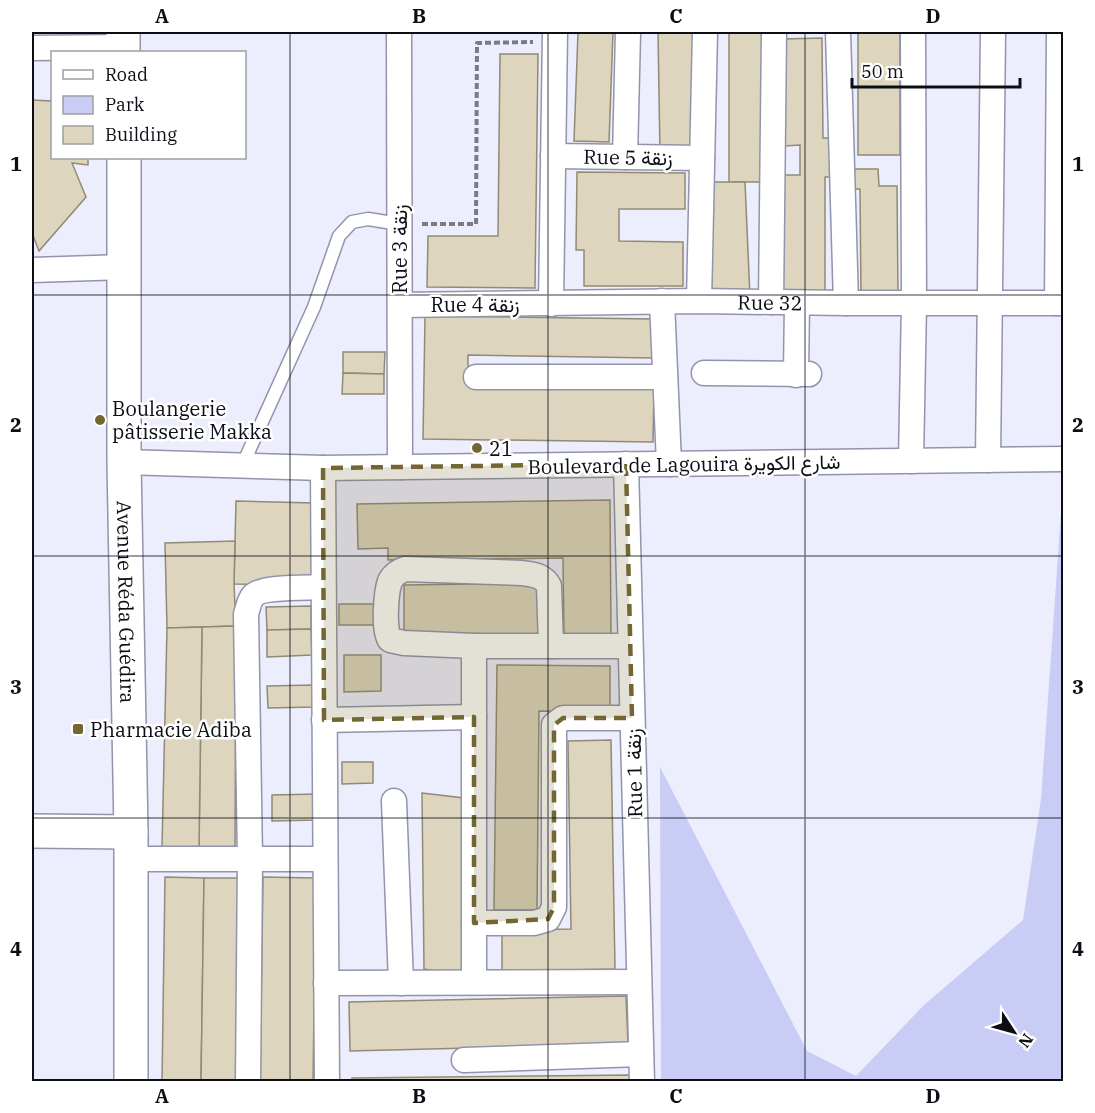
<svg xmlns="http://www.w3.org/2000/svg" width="1095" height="1113" viewBox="0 0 1095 1113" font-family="'IBM Plex Serif',Vazirmatn,serif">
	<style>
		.green { fill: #c9cdf5 }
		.building { fill: #ddd5bd; stroke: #918a74; stroke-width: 1.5 }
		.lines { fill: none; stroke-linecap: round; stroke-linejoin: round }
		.lane-casing { stroke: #9294ab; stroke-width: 15 }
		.street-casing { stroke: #9294ab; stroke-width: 27 }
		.secondary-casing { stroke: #9294ab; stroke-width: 36 }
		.path { stroke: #797a85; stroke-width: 4; stroke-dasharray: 6 3; stroke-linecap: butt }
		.lane { stroke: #fff; stroke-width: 12 }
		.street { stroke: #fff; stroke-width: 24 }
		.secondary { stroke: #fff; stroke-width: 33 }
		.marked { fill: #746633; fill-opacity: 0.2; stroke: #746633; stroke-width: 4.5; stroke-dasharray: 12 8; stroke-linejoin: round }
		.grid { fill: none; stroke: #0d0e15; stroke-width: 1.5; stroke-opacity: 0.55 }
		.poi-dot { fill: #746633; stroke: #fff; stroke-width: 2 }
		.labels { text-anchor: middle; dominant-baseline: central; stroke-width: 5; stroke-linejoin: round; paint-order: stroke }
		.street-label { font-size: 20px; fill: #0d0e15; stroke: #fff }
		.poi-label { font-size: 20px; fill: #0d0e15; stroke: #fff; text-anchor: start }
		.neatline { fill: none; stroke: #0d0e15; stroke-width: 2 }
		.grid-label { font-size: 20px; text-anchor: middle; font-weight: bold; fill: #0d0e15 }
	</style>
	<rect width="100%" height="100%" fill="#edeefd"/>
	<polygon class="green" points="1062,498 1064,498 1063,1081 661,1081 660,767 807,1051 856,1076 924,1005 1023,920 1041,799"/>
	<g class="building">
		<polygon points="578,32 613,32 609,142 574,141"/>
		<polygon points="658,32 696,32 699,153 660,154"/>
		<polygon points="729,32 766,32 767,182 729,182"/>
		<rect x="858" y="32" width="42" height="123"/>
		<polygon points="822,38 823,138 837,138 837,177 825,177 825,293 782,293 781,175 800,175 800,145 784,146 783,39"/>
		<polygon points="500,54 538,54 535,288 427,287 428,236 498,236"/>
		<polygon points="32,100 52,101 52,158 88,158 88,165 72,163 86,197 39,251 32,233"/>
		<polygon points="854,169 878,169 879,186 897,186 898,296 861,297 860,189 854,189"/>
		<polygon points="577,172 685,173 685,209 619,209 619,241 683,242 683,286 584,286 584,250 576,250"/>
		<polygon points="711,182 745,182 750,297 702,294"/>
		<polygon points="425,316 654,319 653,358 468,355 468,386 654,388 653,442 423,439"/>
		<polygon points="343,352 385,352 384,374 343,373"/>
		<polygon points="343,373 384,374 384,394 342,394"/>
		<polygon points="610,500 611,635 564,636 563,558 388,560 388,548 358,549 357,504"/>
		<polygon points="236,501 314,503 313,585 234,584"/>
		<polygon points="235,541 234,584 236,626 167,628 165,543"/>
		<polygon points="541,583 542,636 404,638 404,585"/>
		<rect x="339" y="604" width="45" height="21"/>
		<polygon points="311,606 311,629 267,630 266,607"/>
		<polygon points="236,626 235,848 199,848 202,627"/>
		<polygon points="202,627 199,848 162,847 167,628"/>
		<polygon points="311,629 312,655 267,657 267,630"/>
		<polygon points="344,655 381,655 381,691 344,692"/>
		<polygon points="497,665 610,666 610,712 539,711 537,910 494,910"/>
		<polygon points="314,685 315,707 268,708 267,686"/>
		<polygon points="611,740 615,969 502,971 502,930 571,929 568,741"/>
		<polygon points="342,762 373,762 373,783 342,784"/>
		<polygon points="422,793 464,798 462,976 424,969"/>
		<polygon points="317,794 317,820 272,821 272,795"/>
		<polygon points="165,877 204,878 201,1082 162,1082"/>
		<polygon points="263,877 316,878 313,1082 260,1082"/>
		<polygon points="204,878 240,878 238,1082 201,1082"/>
		<polygon points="626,996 628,1044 350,1051 349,1002"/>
		<polygon points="632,1075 632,1082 352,1082 352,1078"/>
	</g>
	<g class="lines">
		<defs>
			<polyline id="lane" points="242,466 314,307 339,236 352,222 368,219 399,224"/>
			<g id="street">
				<polyline points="399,32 400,467"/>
				<polyline points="838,32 846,303"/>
				<polyline points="32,48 123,47"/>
				<polyline points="553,156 702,158"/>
				<polyline points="625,157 628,32"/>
				<polyline points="32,270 125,267"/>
				<polyline points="662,301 669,464"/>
				<polyline points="699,301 705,32"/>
				<polyline points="771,302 774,32"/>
				<polyline points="1057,303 1059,32"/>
				<polyline points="551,304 555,32"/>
				<path id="s1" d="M400,305L699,301L846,303H1064"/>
				<polyline points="704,373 809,374"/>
				<polyline points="796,375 797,303"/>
				<polyline points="476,377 665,377"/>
				<polyline points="988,460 993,32"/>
				<polyline points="911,461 914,303 913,32"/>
				<polyline points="124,462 323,468 1064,459"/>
				<polyline points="626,464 642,1082"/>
				<polyline points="323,468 327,1082"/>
				<path d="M474,646L404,643L390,640C383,631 386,592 390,581C394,574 398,572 405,569L522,573C534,575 543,575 549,586L551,646"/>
				<polyline points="324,720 474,717"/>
				<polyline points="394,801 401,983"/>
				<polyline points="131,859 325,859"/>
				<polyline points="474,923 534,923 548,919 554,907 554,725 563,718 632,718"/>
				<polyline points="474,982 474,646 630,646"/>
				<polyline points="326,983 639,982"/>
				<polyline points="464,1060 641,1054"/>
				<path d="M248,1082L250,859L246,614C248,608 249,601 253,596C262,586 308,588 323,587"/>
			</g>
			<g id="secondary">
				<polyline points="123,52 123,32"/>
				<path id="s2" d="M124,158V462L131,832V1082"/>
				<polyline points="32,831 131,832"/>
			</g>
		</defs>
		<use href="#lane" class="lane-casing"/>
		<use href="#street" class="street-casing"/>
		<use href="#secondary" class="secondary-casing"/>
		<polyline class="path" points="422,224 476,224 477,43 533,42"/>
		<use href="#lane" class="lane"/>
		<use href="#street" class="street"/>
		<use href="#secondary" class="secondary"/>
	</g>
	<path class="marked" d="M626,464L632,718H563L554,725V907L548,919L474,923V717L324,720L323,468Z"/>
	<path class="grid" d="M290,32V1082M548,32V1082M805,32V1082M32,295H1064M32,556H1064M32,818H1064"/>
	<g class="poi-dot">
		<circle cx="100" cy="420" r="6"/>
		<circle cx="477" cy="448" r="6"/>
		<rect x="72" y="723" width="12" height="12" rx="3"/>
	</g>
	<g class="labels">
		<g class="street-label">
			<text transform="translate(628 157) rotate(1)">Rue 5 زنقة</text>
			<text transform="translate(399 249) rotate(-90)">Rue 3 زنقة</text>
			<text stroke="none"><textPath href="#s1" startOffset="370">Rue 32</textPath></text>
			<text x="475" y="304">Rue 4 زنقة</text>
			<text transform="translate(684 464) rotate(-1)">Boulevard de Lagouira شارع الكويرة</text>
			<text stroke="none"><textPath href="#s2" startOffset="444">Avenue Réda Guédira</textPath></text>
			<text transform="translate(634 773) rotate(-91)">Rue 1 زنقة</text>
		</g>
		<g class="poi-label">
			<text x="112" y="408">Boulangerie<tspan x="112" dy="23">pâtisserie Makka</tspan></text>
			<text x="489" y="448">21</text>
			<text x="90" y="729">Pharmacie Adiba</text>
		</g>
	</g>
	<rect width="1095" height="1113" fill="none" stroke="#ffffff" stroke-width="66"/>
	<rect x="51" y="51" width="195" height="108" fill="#ffffff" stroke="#9e9fa1" stroke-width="1.5"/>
	<rect x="63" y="70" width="30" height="9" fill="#ffffff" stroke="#9e9fa1" stroke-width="1.5"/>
	<text x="105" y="81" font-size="18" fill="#0d0e15">Road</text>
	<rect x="63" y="96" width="30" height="18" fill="#c9cdf5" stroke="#9e9fa1" stroke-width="1.5"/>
	<text x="105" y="111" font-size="18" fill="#0d0e15">Park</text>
	<rect x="63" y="126" width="30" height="18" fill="#ddd5bd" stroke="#9e9fa1" stroke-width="1.5"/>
	<text x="105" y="141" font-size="18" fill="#0d0e15">Building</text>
	<g transform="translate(1014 1032) rotate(126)" stroke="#ffffff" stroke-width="4.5" paint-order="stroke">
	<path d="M0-4.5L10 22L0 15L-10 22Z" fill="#0d0e15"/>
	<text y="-9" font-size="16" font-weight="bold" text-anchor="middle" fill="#0d0e15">N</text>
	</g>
	<path d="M852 78v9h168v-9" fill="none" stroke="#0d0e15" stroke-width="3"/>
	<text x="861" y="78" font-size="18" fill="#0d0e15" stroke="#ffffff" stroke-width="4.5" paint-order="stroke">50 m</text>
	<rect x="33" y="33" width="1029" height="1047" class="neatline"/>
	<g class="grid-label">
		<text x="162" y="23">A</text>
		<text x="419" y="23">B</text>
		<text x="676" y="23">C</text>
		<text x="933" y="23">D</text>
		<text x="16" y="171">1</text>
		<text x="1078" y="171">1</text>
		<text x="16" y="432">2</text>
		<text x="1078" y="432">2</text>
		<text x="16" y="694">3</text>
		<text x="1078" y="694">3</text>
		<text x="16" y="956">4</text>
		<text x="1078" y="956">4</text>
		<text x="162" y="1103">A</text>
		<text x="419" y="1103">B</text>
		<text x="676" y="1103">C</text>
		<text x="933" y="1103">D</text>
	</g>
</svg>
